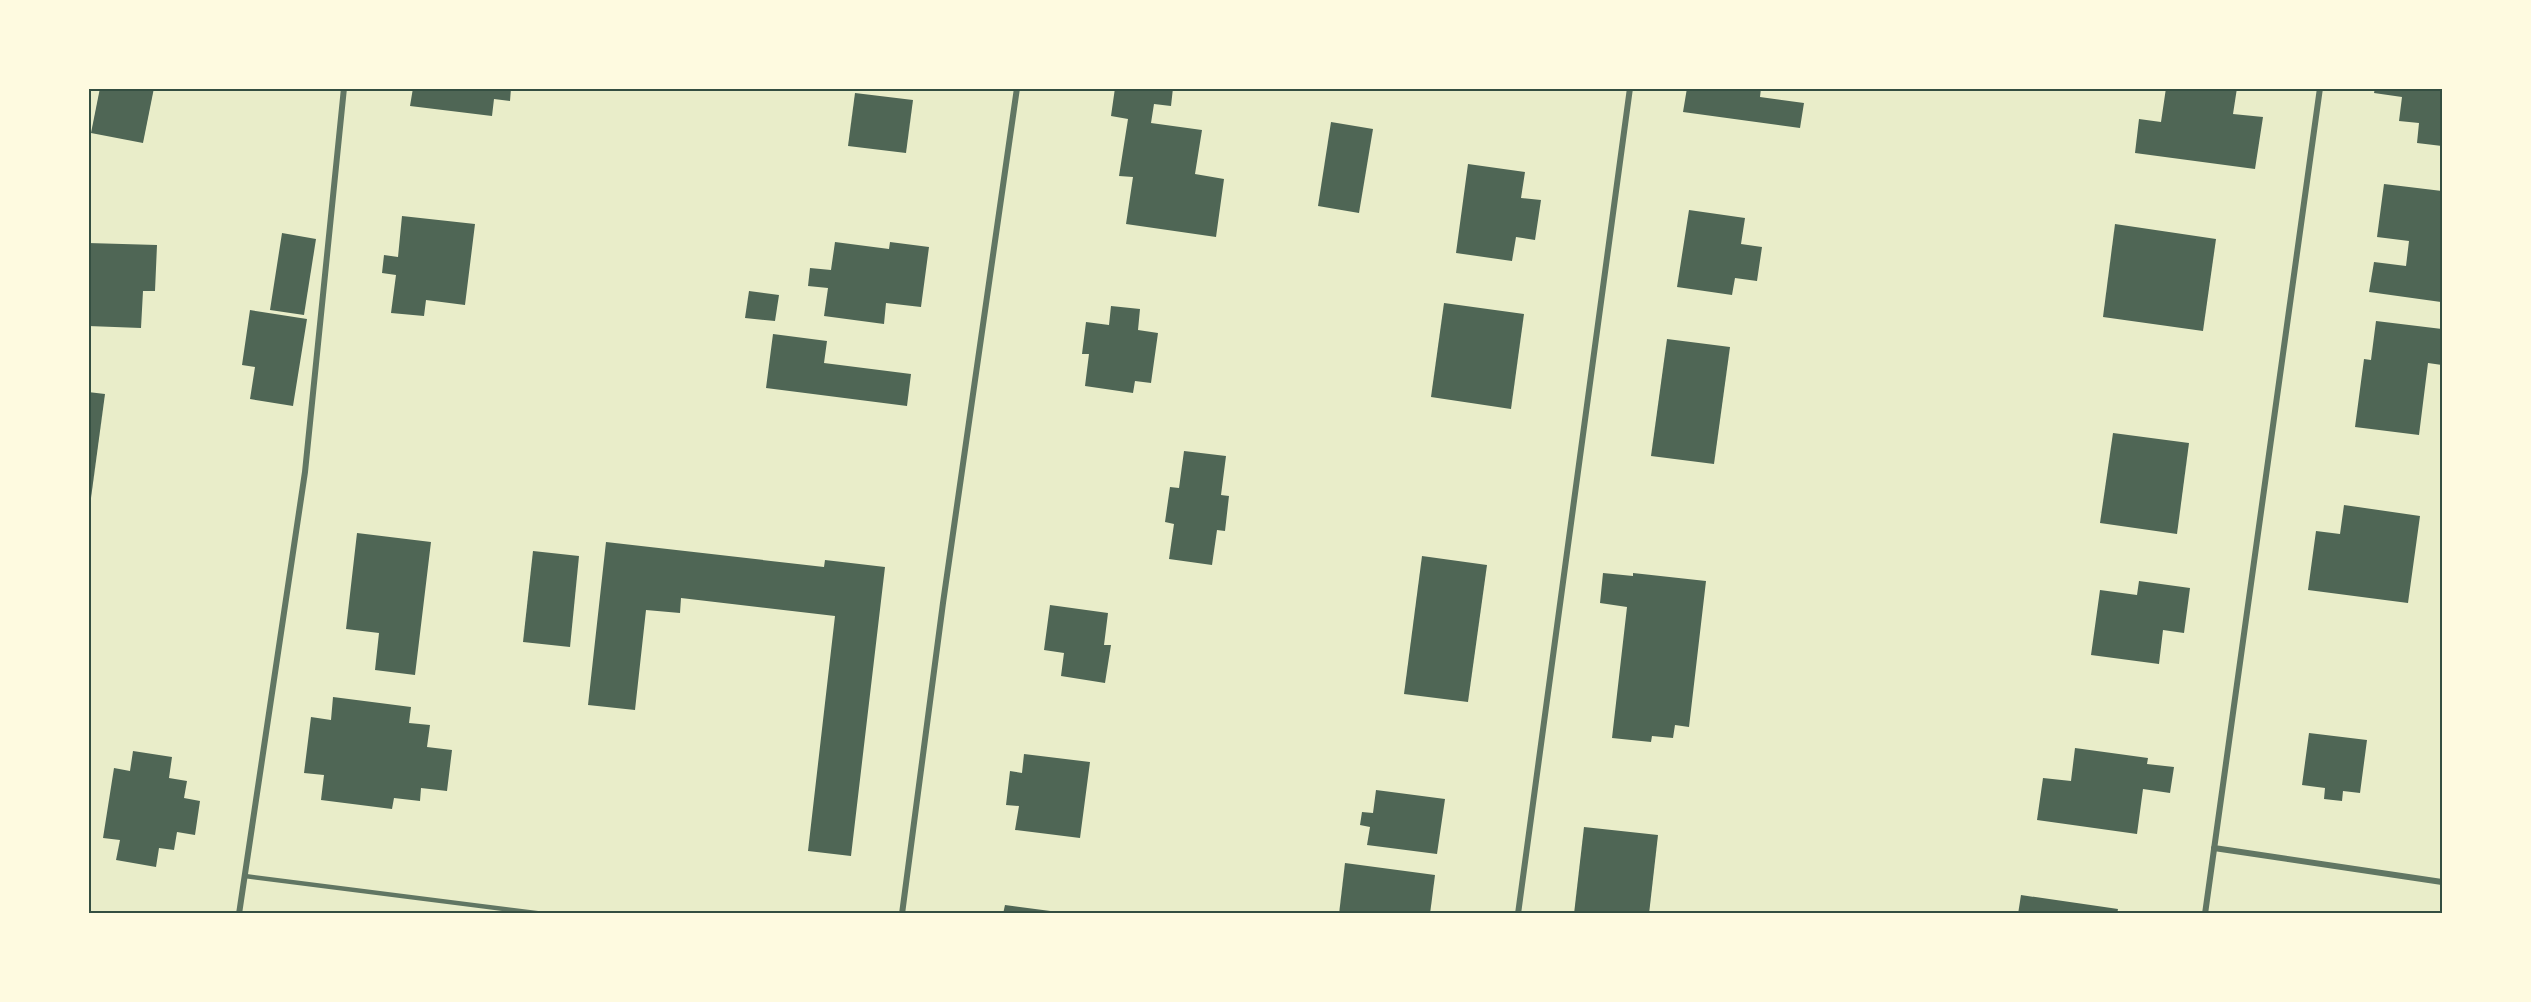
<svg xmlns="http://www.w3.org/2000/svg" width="2531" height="1002" viewBox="0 0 2531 1002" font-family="'Sofia Sans Condensed',sans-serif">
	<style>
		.building { fill: #4f6655 }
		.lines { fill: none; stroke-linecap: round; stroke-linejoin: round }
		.service { stroke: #617663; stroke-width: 4.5 }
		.minor { stroke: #617663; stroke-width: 6 }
		.neatline { fill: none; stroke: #344e41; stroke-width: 2 }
	</style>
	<rect width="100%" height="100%" fill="#e9edc9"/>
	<g class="building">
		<polygon points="100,88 154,88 143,143 91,133"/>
		<polygon points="413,88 511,88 510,101 494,99 492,116 410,106"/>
		<polygon points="1115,88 1173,88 1171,106 1154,104 1151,123 1202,130 1195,174 1224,179 1216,237 1126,224 1133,177 1119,176 1128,119 1111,116"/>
		<polygon points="1687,88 1761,88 1760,97 1804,103 1800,128 1683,112"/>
		<polygon points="2166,88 2237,88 2233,114 2263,117 2255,169 2135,153 2139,119 2161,122"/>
		<polygon points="2375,88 2442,88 2442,146 2417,143 2419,123 2399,121 2402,97 2374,93"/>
		<polygon points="855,93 913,100 906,153 848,146"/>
		<polygon points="1331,122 1373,129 1359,213 1318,206"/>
		<polygon points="1468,164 1525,172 1521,198 1541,200 1535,240 1516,237 1512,261 1456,253"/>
		<polygon points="2384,184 2442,191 2441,302 2369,292 2374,262 2406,266 2409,241 2377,237"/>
		<polygon points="1689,210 1745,218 1741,244 1762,247 1757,281 1735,278 1732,295 1677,287"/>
		<polygon points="402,216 475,224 465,305 426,300 424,316 391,313 396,275 382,273 384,255 398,257"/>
		<polygon points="2115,224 2216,239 2203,331 2103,317"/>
		<polygon points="282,233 316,239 304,315 270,310"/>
		<polygon points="835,242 889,249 890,242 929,247 921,307 886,303 884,324 824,316 828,288 808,286 810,268 831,270"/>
		<polygon points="88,243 157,245 155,291 143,291 141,328 88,326"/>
		<polygon points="749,291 779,295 775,321 745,318"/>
		<polygon points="1444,303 1524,314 1511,409 1431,397"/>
		<polygon points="1111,306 1140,309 1138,330 1158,333 1151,383 1135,381 1133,393 1085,386 1089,354 1082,354 1086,322 1109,325"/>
		<polygon points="250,310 307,319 293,406 250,399 255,367 242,365"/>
		<polygon points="2376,321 2442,329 2442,365 2428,363 2419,435 2355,427 2364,359 2371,360"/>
		<polygon points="773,334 827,341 824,363 911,374 907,406 766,388"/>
		<polygon points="1667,339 1730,347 1714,464 1651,456"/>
		<polygon points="88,392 105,394 91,498 88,497"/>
		<polygon points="2113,433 2189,443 2177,534 2100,523"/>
		<polygon points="1184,451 1226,456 1221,495 1229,496 1225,531 1217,530 1212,565 1169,559 1174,524 1165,522 1170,487 1179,488"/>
		<polygon points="2344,505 2420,516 2408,603 2308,590 2316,531 2340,534"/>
		<polygon points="357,533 431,542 415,675 375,670 379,633 346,629"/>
		<polygon points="606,542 824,567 825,560 885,567 851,856 808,851 835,616 681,598 680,613 646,610 635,710 588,705"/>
		<polygon points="533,551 579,556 570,647 523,642"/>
		<polygon points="1422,556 1487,565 1468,702 1404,694"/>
		<polygon points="1603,573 1633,576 1633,573 1706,581 1689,727 1675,725 1673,738 1652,736 1651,742 1612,738 1627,607 1600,603"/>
		<polygon points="2139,581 2190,588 2184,633 2163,630 2159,664 2091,655 2100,590 2137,595"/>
		<polygon points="1050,605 1108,613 1104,645 1111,645 1105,683 1061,676 1064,653 1044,650"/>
		<polygon points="333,697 411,707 409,723 430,725 427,747 452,750 447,791 421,788 420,801 394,798 392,809 321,800 324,775 304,773 311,717 331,720"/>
		<polygon points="2309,733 2367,740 2360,793 2343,791 2342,801 2324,799 2325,788 2302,785"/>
		<polygon points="2075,748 2148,758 2147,764 2174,767 2170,793 2143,789 2137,834 2037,820 2043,778 2071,781"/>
		<polygon points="133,751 172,757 169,778 187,781 184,798 200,801 195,835 177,832 174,850 159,848 156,867 116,860 120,840 103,838 114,768 130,771"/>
		<polygon points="1024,754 1090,762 1080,838 1015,830 1019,806 1006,805 1010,771 1022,773"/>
		<polygon points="1376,790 1445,799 1437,854 1367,845 1370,827 1360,825 1362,812 1373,813"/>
		<polygon points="1584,827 1658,835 1649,914 1574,914"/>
		<polygon points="1345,863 1435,875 1430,914 1339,914"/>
		<polygon points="2021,895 2118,909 2117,914 2018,914"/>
		<polygon points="1005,905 1058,912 1058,914 1003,914"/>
	</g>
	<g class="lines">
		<polyline class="service" points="245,876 544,914"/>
		<g class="minor">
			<polyline points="2214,848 2442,882"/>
			<polyline points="239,914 305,472 344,88"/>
			<polyline points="902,914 943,603 1017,88"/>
			<polyline points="1518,914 1630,88"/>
			<polyline points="2205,914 2320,88"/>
		</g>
	</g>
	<rect width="2531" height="1002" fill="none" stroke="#fefae0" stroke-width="180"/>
	<rect x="90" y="90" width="2351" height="822" class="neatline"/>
</svg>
